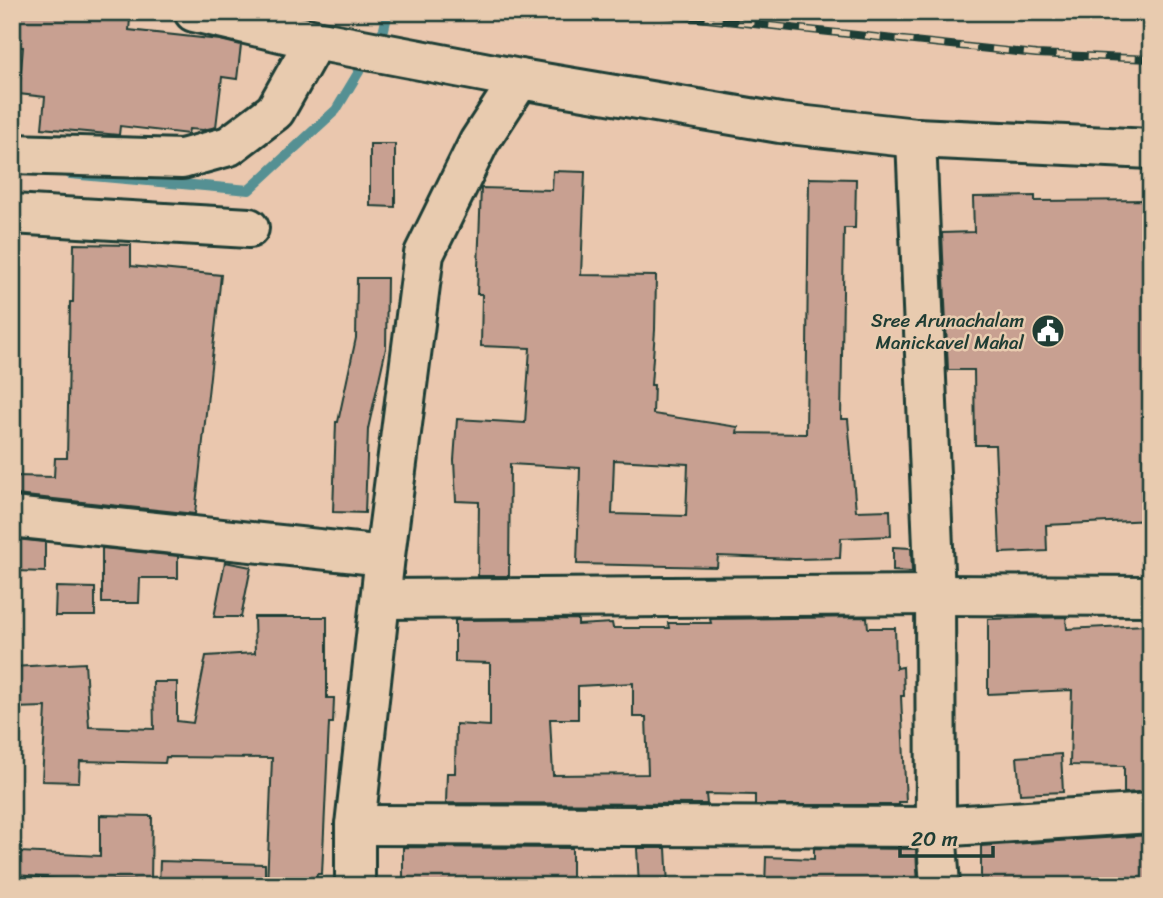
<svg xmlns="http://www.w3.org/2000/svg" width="1163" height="898" viewBox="0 0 1163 898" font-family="Sriracha,sans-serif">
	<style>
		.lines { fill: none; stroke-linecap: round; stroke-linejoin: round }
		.stream { stroke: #549093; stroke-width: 10 }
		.building { fill: #c8a091; stroke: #1f3d34; stroke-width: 2; fill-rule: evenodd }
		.minor-casing { stroke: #1f3d34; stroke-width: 44 }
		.minor { stroke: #e8cbaf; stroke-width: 38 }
		.rail-casing { stroke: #1f3d34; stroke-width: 8 }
		.rail { stroke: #e8cbaf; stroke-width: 5; stroke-dasharray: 16; stroke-linecap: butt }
		.labels { text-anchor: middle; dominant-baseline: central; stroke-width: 5; stroke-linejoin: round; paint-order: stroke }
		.poi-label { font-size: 19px; fill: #1f3d34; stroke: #e8cbaf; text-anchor: end }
	</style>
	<rect width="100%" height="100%" fill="#eac7ae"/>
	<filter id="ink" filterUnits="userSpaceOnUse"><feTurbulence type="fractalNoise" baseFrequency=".0143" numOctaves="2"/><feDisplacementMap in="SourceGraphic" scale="14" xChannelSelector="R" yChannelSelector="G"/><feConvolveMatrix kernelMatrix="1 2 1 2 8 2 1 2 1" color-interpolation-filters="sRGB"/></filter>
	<g filter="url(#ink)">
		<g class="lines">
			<g class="stream">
				<polyline points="375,44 384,29 388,12"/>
				<polyline points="70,174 249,190 336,110 366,60"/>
			</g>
		</g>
		<g class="building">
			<polygon points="12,12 46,12 130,19 129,30 220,40 241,45 237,79 222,77 216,127 203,130 189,129 188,134 120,126 119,135 42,128 45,97 19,94 23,47 12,47"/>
			<polygon points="370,144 395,144 395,207 370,206"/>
			<path d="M553,171L585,172L581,275L656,276L655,330L651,385H654L653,414L738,427L737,433L806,434L809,178L856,179L855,228H844L841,419H848L856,511L890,510L891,536L841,538L840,558L795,559L718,556L717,567L577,564L580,468L510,464L509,576H478L479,502L456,501L454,460L457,419L525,423L530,348L481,346L482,294H477L481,188L552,190ZM614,460L688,464L686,516L612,514Z"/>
			<polygon points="1035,196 1035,201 1151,200 1151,520 1046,525 1047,551 1000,553 995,445 975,445 974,370 948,370 942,233 974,232 973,197"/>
			<polygon points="74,244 131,245 131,266 221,275 195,514 16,495 17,476 54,477 55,458 67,458 70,302 73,302"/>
			<polygon points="357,278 387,278 386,348 368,429 365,513 333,512 336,422 338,422 356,338"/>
			<polygon points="15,539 45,542 45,572 15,571"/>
			<polygon points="893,547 911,548 912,572 893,571"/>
			<polygon points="102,548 178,556 178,578 140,578 139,603 102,603"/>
			<polygon points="225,562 251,567 241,617 214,617"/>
			<polygon points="56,587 95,588 95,616 55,616"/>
			<polygon points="254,617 327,617 327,698 334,698 333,723 329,723 322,874 317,874 315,886 267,886 272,758 166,757 165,763 80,761 79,782 42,781 46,707 12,708 12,667 85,663 89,727 154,729 153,682 177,682 177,721 193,723 206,656 255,653"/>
			<path d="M867,617L868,628H895L896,668L903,667L904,696H901L906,802H899V805H755V795L706,794L707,804L446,803L447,773H455L456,724L490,726V663L455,662V620L578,619V625L612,623L613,628H669L668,623H711L710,619ZM633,683V717H646L648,774L553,775L550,719H578V686Z"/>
			<polygon points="1066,617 1067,629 1145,625 1151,718 1151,791 1124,793 1124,766 1070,765 1072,690 988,694 988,619"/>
			<polygon points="1061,754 1063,792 1020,794 1017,757"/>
			<polygon points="100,815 152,816 151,881 68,880 18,875 20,852 100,856"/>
			<polygon points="1151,835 1151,886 981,886 981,846"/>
			<polygon points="403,847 572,848 572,886 403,886"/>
			<polygon points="637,848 666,848 668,886 639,886"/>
			<polygon points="814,848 916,849 918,886 765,886 766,857 814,859"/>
			<polygon points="160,861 265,864 265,886 159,886"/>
		</g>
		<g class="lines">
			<defs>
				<g id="minor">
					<polyline points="194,12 315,40"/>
					<polyline points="12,154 182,159 229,146 275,111 315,40 520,79"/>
					<polyline points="12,214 249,228"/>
					<polyline points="12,517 385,556"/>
					<polyline points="382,599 935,595 1151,596"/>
					<polyline points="355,825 936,827 935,595 916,138"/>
					<polyline points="355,886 355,825 385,556 424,254 479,142 520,79 780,123 916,138 1151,149"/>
					<polyline points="940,886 936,827 1151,813"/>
				</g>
			</defs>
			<use href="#minor" class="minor-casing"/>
			<use href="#minor" class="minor"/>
			<defs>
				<polyline id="rail" points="642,12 1036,54 1151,59"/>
			</defs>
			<use href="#rail" class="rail-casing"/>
			<use href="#rail" class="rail"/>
		</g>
	</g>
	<defs>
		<symbol id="civic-disc" viewBox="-11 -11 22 22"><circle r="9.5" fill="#1f3d34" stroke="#e8cbaf"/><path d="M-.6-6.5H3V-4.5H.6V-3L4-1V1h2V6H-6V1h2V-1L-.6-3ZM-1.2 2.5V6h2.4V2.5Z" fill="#fff"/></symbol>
	</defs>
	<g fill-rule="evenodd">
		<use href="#civic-disc" x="1029" y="312" width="38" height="38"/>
	</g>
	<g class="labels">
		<g class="poi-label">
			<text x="1024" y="320">Sree Arunachalam<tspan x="1024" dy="22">Manickavel Mahal</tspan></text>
		</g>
	</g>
	<rect width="1163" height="898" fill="none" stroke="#e8cbaf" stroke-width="42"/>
	<rect x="21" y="21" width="1121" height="856" fill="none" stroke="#1f3d34" stroke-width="2.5" filter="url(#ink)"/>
	<path d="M900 846v10h93v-10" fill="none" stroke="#1f3d34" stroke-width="3.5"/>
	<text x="911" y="846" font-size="21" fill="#1f3d34" stroke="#e8cbaf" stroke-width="5" paint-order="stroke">20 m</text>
</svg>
